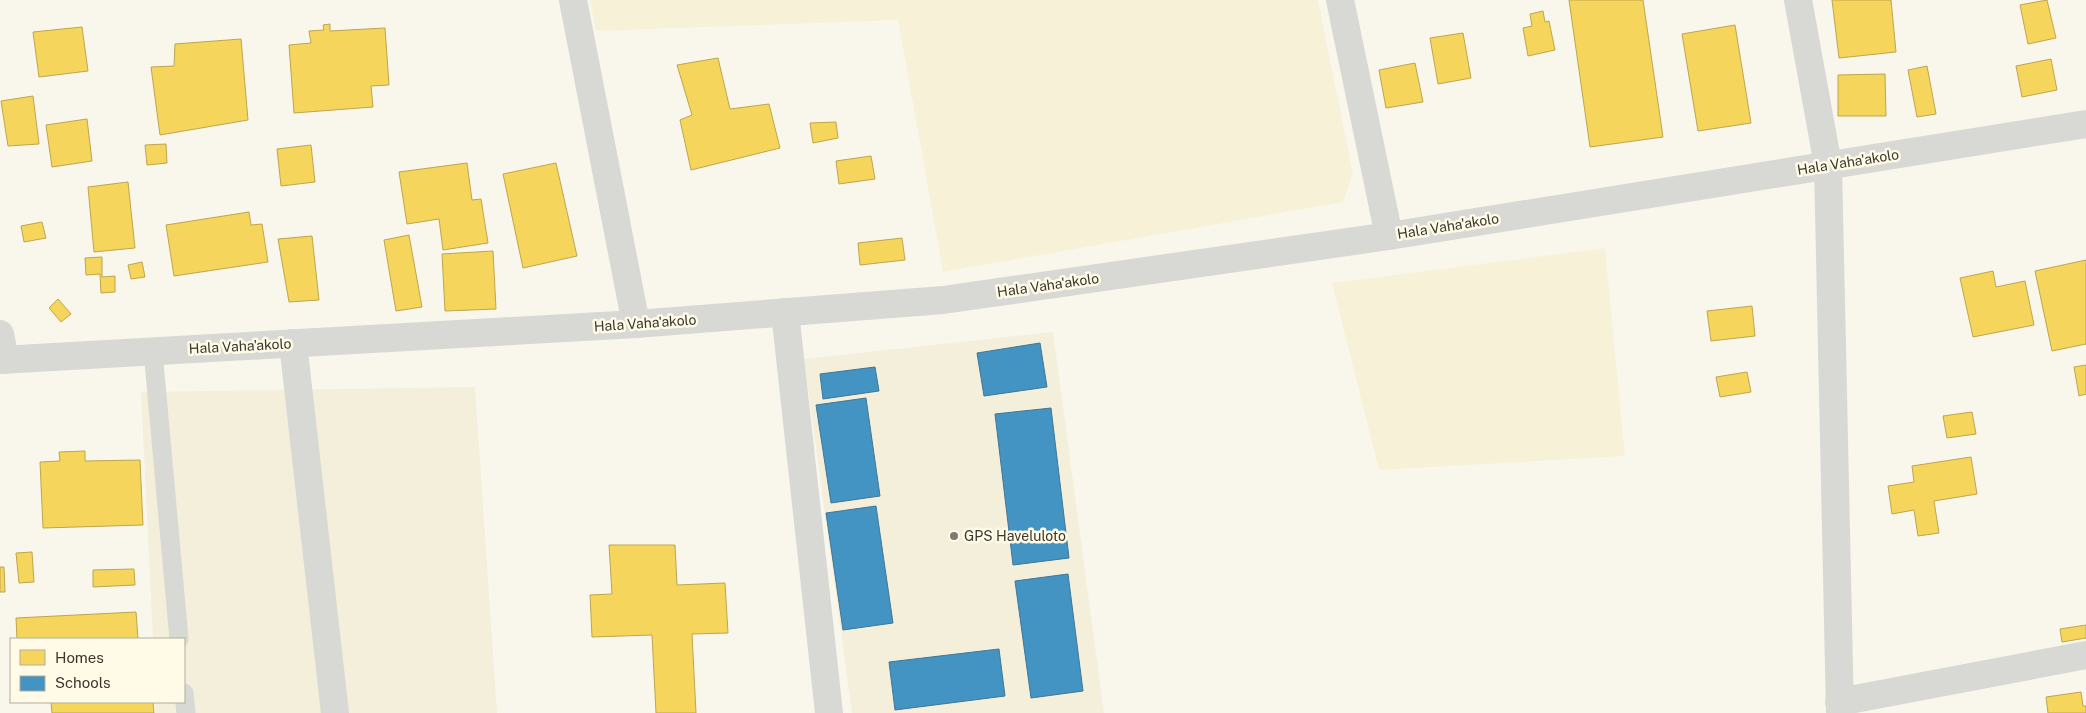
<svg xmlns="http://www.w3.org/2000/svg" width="2086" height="713" viewBox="0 0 2086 713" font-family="'Public Sans',sans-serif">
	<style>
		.built { fill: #f3efdb }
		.green { fill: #f7f2d7 }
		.homes { fill: #f6d55c; stroke: #bda64e }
		.schools { fill: #4393c3; stroke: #407797 }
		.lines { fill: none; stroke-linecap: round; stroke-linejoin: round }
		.service { stroke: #d8d8d5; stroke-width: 19 }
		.minor { stroke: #d8d8d5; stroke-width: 28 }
		.tertiary { stroke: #d8d8d5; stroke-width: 28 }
		.secondary { stroke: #d8d8d5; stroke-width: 28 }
		.poi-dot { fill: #7c7a71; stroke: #fffbe6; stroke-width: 2 }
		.labels { text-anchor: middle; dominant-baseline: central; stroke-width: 5; stroke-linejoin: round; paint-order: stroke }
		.street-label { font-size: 14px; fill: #39372f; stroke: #fffbe6 }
		.poi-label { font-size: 14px; fill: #39372f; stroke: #fffbe6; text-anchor: start }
	</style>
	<rect width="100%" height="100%" fill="#f9f7ec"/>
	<g class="built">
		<polygon points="1053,332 1104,713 852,713 804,359"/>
		<polygon points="475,387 497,713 156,713 156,702 184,702 184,639 153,639 141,392"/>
	</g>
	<g class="green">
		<polygon points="590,0 1318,0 1353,174 1343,202 943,272 898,20 596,31"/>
		<polygon points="1605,248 1625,456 1379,470 1332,283"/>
	</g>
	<g class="homes">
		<polygon points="1569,0 1643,0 1663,137 1590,147"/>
		<polygon points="1832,0 1891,0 1896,52 1839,58"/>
		<polygon points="2047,0 2056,38 2028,44 2020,5"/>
		<polygon points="1543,11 1545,22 1549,21 1555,50 1528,56 1523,28 1532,26 1530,14"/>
		<polygon points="330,24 330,31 385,28 389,85 371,86 373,107 294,113 289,45 311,43 309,31 324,30 323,25"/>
		<polygon points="1735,25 1751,123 1698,131 1682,34"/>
		<polygon points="82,27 88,71 39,77 33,32"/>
		<polygon points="1463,33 1471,78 1438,84 1430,38"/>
		<polygon points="241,39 248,120 160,135 151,67 174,66 175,44"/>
		<polygon points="718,58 730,109 769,104 780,148 691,170 680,120 692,115 677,65"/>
		<polygon points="2051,59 2057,90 2022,97 2016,66"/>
		<polygon points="1415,63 1423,102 1386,108 1379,70"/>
		<polygon points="1927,66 1936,114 1917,117 1908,70"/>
		<polygon points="1885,74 1886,116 1838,116 1838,75"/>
		<polygon points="33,96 39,144 8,146 1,101"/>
		<polygon points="87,119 92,161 52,167 46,125"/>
		<polygon points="836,122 838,138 813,143 810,123"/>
		<polygon points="166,144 167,163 147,165 145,145"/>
		<polygon points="311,145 315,182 281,186 277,149"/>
		<polygon points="871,156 875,179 839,184 836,161"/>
		<polygon points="467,163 472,200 481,199 488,243 443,250 439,219 407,224 399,172"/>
		<polygon points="556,163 577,256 523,268 503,174"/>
		<polygon points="128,182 135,248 94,252 88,187"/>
		<polygon points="249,212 251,225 262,224 268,262 174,276 166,225"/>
		<polygon points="42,222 46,238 24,242 21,226"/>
		<polygon points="409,235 422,307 396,311 384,240"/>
		<polygon points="312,236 319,300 289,302 278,239"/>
		<polygon points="902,238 905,260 860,265 858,243"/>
		<polygon points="493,251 496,309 445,311 442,254"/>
		<polygon points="102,257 102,277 115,276 115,292 101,293 100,274 86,275 85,258"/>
		<polygon points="2086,260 2086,344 2052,351 2035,271"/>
		<polygon points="142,262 145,277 131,279 128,265"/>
		<polygon points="1993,271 1996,287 2025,281 2034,325 1973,337 1960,278"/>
		<polygon points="58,299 71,314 61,322 49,308"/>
		<polygon points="1752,306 1755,336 1711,341 1707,311"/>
		<polygon points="2086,365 2086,394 2079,396 2074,367"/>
		<polygon points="1747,372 1751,392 1720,397 1716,377"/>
		<polygon points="1972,412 1976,434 1947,438 1943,416"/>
		<polygon points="85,451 85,461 140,460 143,525 43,528 40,462 60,461 59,452"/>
		<polygon points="1971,457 1977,494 1934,501 1939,533 1918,536 1914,510 1892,514 1888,486 1914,482 1912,466"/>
		<polygon points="609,545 675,545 677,585 725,583 728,633 692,634 696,713 656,713 652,635 592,637 590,595 612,594"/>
		<polygon points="32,552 34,582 19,583 16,553"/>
		<polygon points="0,567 4,567 5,592 0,592"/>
		<polygon points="134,569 135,585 93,587 93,570"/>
		<polygon points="136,612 138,639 17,639 16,618"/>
		<polygon points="2086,625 2086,638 2062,642 2060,629"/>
		<polygon points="2081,692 2083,706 2086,706 2086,713 2048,713 2046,697"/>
		<polygon points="51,702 153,702 154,713 52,713"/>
	</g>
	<g class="schools">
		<polygon points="1040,343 1047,387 984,396 977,353"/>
		<polygon points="875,367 879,391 823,399 820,374"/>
		<polygon points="866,398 880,496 831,503 816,405"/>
		<polygon points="1051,408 1069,558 1013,565 995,414"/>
		<polygon points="876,506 893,623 843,630 826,513"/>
		<polygon points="1068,574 1083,691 1031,698 1015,581"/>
		<polygon points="999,649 1005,696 895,710 889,662"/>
	</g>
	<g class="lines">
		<g class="service">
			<polyline points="153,351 179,639"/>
			<polyline points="184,693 186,713"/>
		</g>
		<g class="minor">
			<polyline points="573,0 636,324"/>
			<polyline points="1340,0 1389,236"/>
			<polyline points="1798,0 1828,165 1840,713"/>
			<polyline points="785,312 829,713"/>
			<polyline points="293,343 335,713"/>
			<polyline points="1839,702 2086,655"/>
		</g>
		<polyline class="tertiary" points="0,334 5,360"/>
		<polyline class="secondary" points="0,360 636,324 943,300 1389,236 2086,124"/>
	</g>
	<circle class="poi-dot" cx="954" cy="536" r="5"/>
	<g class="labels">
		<g class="street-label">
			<text transform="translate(1848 162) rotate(-9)">Hala Vaha'akolo</text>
			<text transform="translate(1448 226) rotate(-9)">Hala Vaha'akolo</text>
			<text transform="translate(1048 285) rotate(-8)">Hala Vaha'akolo</text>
			<text transform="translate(645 323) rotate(-4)">Hala Vaha'akolo</text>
			<text transform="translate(240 346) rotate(-3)">Hala Vaha'akolo</text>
		</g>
		<g class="poi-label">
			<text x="964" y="536">GPS Haveluloto</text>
		</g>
	</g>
	<rect x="10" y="638" width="175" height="65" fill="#fffbe6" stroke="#b0ad9d"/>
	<rect x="20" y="650" width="25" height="15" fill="#f6d55c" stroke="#b0ad9d"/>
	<text x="55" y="663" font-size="15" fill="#39372f">Homes</text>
	<rect x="20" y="676" width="25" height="15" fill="#4393c3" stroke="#b0ad9d"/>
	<text x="55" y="688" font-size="15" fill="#39372f">Schools</text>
</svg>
